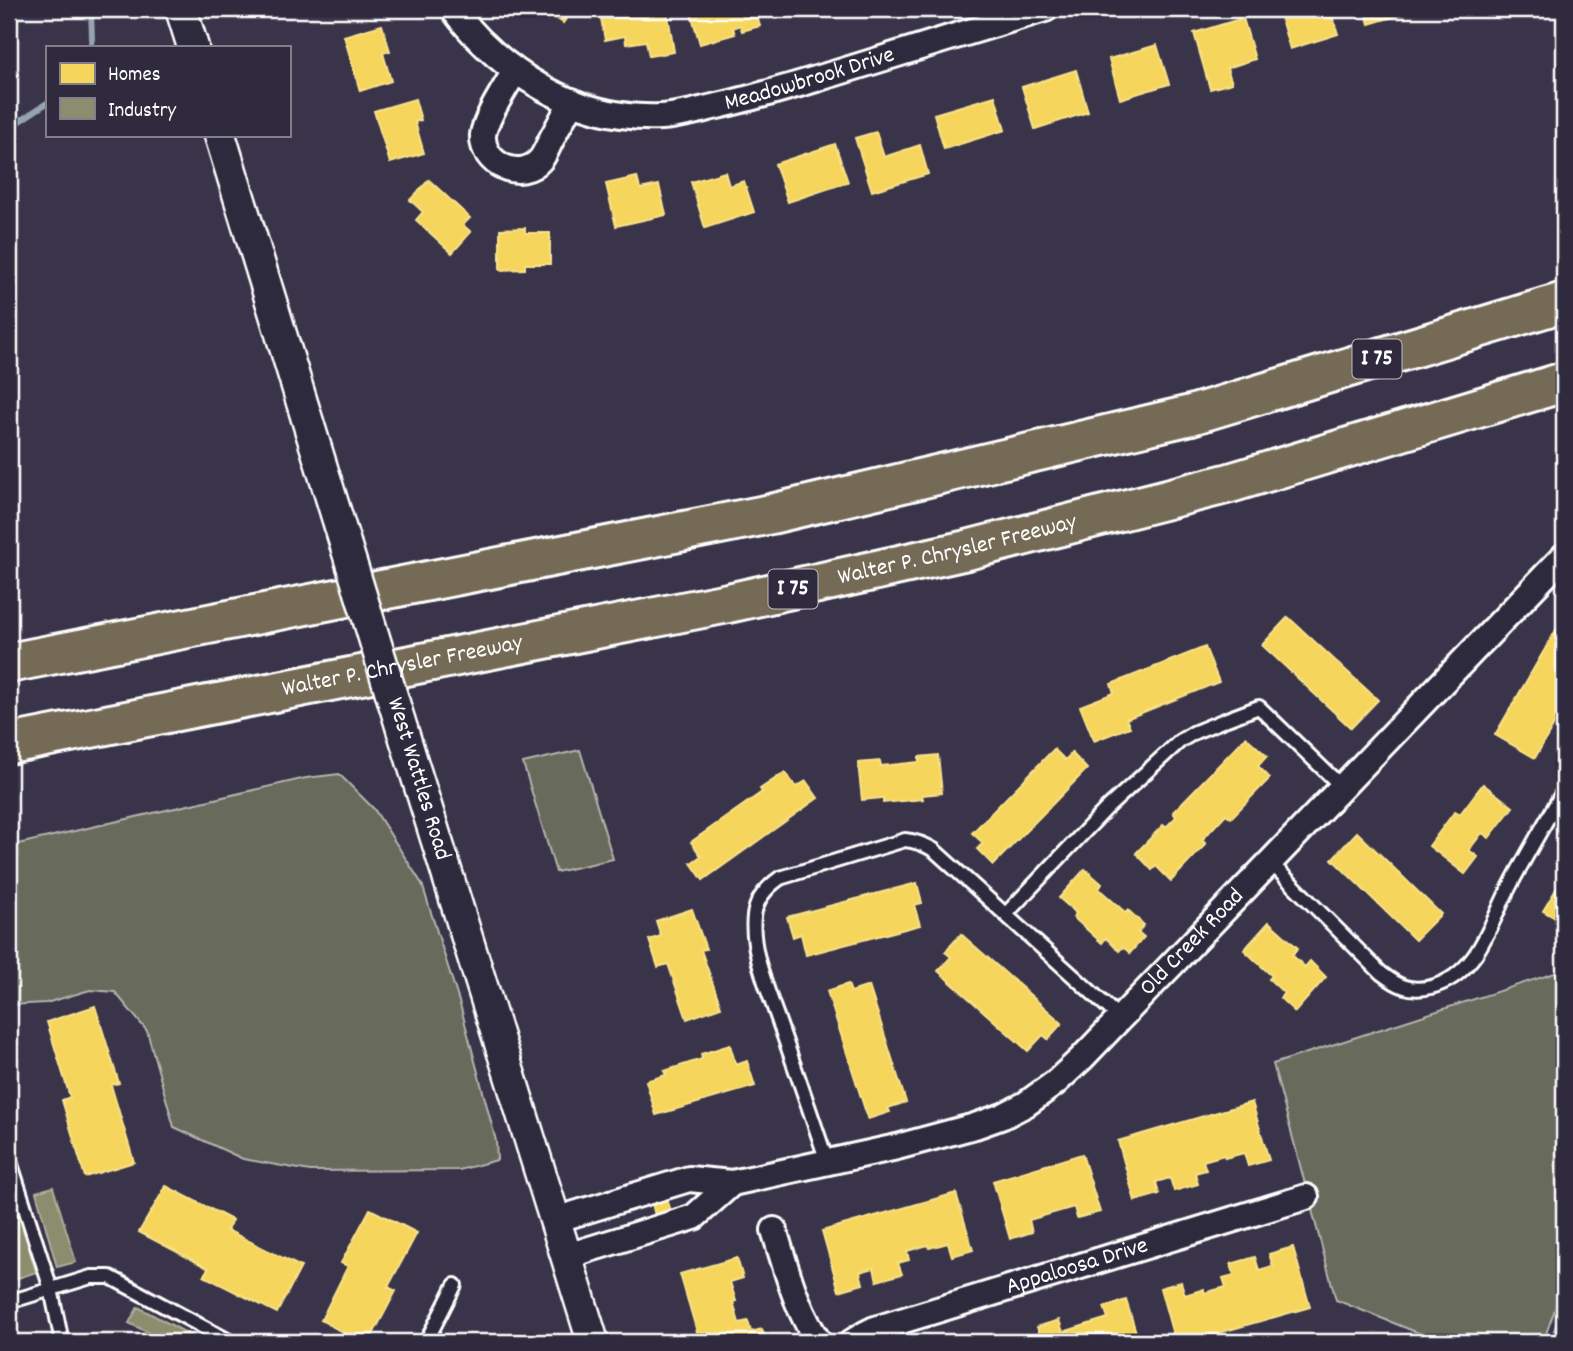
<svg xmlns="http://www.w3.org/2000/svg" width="1573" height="1351" viewBox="0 0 1573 1351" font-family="Dekko,sans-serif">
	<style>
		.green { fill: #686a5c; stroke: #b4b4ae; stroke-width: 2 }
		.homes { fill: #f6d55c; stroke: #f9e28d; stroke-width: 2 }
		.industry { fill: #8c8c6e; stroke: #aeae9a; stroke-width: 2 }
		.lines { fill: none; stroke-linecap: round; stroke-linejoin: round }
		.stream { stroke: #95a4af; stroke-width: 6 }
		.service-casing { stroke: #fff; stroke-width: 18 }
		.minor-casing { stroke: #fff; stroke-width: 30 }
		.tertiary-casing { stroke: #fff; stroke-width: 35 }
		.motorway-casing { stroke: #fff; stroke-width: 44 }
		.service { stroke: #2f2a3d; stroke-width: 12 }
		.minor { stroke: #2f2a3d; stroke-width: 24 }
		.tertiary { stroke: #2f2a3d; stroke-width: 30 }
		.motorway { stroke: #756b55; stroke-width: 38 }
		.tertiary-bridge-casing { stroke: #fff; stroke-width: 35; stroke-linecap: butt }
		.tertiary-bridge { stroke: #2f2a3d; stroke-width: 30 }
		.labels { text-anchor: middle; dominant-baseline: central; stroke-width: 7; stroke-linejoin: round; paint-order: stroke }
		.shield { fill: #2f2a3d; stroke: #c1bfc5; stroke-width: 2 }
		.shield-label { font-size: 23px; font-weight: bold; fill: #fff }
		.street-label { font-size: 24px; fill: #fff; stroke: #2f2a3d }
	</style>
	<rect width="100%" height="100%" fill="#393449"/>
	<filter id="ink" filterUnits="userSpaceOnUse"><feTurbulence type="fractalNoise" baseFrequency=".0143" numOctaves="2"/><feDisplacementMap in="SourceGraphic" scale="14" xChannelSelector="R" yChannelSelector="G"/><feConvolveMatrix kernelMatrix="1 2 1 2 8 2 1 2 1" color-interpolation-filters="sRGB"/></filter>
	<g filter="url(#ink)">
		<g class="green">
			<polygon points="580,750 613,859 556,872 523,763"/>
			<polygon points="339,774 374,809 422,884 461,1008 496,1141 497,1160 459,1170 310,1171 243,1159 174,1127 147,1031 115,992 90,990 46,1003 9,1005 9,846 306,778"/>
			<polygon points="1564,970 1564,1284 1543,1342 1434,1342 1421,1334 1336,1300 1273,1064"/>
		</g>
		<g class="homes">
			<polygon points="544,9 573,9 563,23"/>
			<polygon points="624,9 667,9 674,52 649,56 646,41 626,44 625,36 605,40 600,13"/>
			<polygon points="695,9 755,9 760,26 742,31 740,25 733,28 735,34 700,44 690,10"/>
			<polygon points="776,9 805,9 779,17"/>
			<polygon points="805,9 827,9 807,15"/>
			<polygon points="1278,9 1330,9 1338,34 1290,49"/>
			<polygon points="1365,9 1420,9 1369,24"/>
			<polygon points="1243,18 1255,59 1227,68 1232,83 1210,89 1194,33"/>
			<polygon points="382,25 390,51 383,53 391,81 360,91 344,36"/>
			<polygon points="1157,45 1169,84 1120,99 1109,59"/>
			<polygon points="1076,70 1088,112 1035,129 1022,87"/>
			<polygon points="995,96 1005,130 944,149 934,114"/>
			<polygon points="415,99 421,120 415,122 424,153 390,163 374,111"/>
			<polygon points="876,132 884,157 920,145 928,174 872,191 855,138"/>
			<polygon points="835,144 848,182 788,202 775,164"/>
			<polygon points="725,172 729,186 744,181 754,212 705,228 691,182"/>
			<polygon points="637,177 640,189 659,185 666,215 616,226 606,184"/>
			<polygon points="429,180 470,218 463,225 471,232 452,253 416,220 423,212 410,200"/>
			<polygon points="525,228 525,233 550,233 550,264 525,264 525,269 500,270 500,229"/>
			<polygon points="1288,617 1378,700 1351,728 1262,645"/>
			<polygon points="1559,625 1564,627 1564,707 1535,758 1495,735"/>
			<polygon points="1205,647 1219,682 1126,719 1130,727 1094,741 1080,706 1114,693 1111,684"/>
			<polygon points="1246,737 1267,756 1258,766 1270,778 1231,818 1226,814 1202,840 1206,844 1171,881 1156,866 1152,870 1136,853 1163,825 1166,827 1176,817 1173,812"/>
			<polygon points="1054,749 1065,760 1072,753 1087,769 993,865 977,849 983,843 972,833"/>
			<polygon points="938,755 942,793 922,795 923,799 883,803 883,798 862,800 858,763 880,761 881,766 919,762 919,757"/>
			<polygon points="785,772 796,787 806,781 818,798 703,880 691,863 701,856 691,842 762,792 760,789"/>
			<polygon points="1483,784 1513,807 1489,838 1482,833 1469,850 1478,857 1465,874 1429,846 1455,811 1460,814"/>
			<polygon points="1357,832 1441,914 1415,940 1332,859"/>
			<polygon points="1085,869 1102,884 1099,889 1126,913 1128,910 1144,925 1138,932 1144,937 1130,953 1123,947 1119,951 1106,938 1102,943 1073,917 1076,913 1059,898"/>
			<polygon points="1564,876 1564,923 1543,911"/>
			<polygon points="917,883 922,903 914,905 920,925 806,955 801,934 793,937 787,917"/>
			<polygon points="692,909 706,949 701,950 721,1007 687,1019 668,964 658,967 649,940 661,936 656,921"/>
			<polygon points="1269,922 1298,948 1292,955 1305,967 1310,961 1326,977 1295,1012 1280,998 1284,993 1269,979 1272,976 1244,950"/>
			<polygon points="961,934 1062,1023 1048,1039 1043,1035 1028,1051 938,971 951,957 945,952"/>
			<polygon points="848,984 851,992 869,986 906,1102 888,1108 890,1112 868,1119 827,991"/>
			<polygon points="95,1006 119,1083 111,1085 134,1162 85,1177 62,1100 70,1097 47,1022"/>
			<polygon points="730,1045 736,1065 747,1061 755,1086 656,1115 646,1081 666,1075 664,1071 702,1059 701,1054"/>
			<polygon points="1252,1102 1269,1160 1248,1166 1244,1153 1225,1158 1224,1155 1203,1161 1206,1170 1195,1173 1198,1184 1174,1191 1170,1178 1156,1182 1159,1194 1135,1201 1118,1141"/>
			<polygon points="1082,1154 1100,1212 1077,1218 1074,1207 1029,1220 1032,1232 1010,1239 993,1181"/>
			<polygon points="166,1186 232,1220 227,1230 301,1267 277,1313 204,1276 208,1268 139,1232"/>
			<polygon points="956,1193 973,1250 952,1256 948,1243 929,1248 928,1245 907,1251 909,1260 898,1263 902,1274 877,1281 874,1268 860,1272 863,1284 839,1291 822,1231"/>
			<polygon points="667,1199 671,1211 655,1216 652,1203"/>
			<polygon points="370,1209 417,1233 388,1287 396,1291 369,1342 360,1342 321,1320 348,1266 341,1263"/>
			<polygon points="1293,1247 1310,1307 1187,1342 1175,1342 1160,1288 1181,1282 1185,1295 1204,1289 1204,1293 1226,1287 1223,1278 1234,1275 1231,1264 1255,1257 1259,1270 1273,1266 1269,1254"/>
			<polygon points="737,1258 743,1278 730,1282 736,1301 733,1302 739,1323 748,1321 751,1332 762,1329 766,1342 700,1342 680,1274"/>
			<polygon points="1126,1300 1139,1342 1042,1342 1037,1327 1059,1320 1063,1332 1108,1318 1104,1307"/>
			<polygon points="1002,1337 1004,1342 983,1342"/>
		</g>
		<g class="industry">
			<polygon points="9,1183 36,1272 9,1281"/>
			<polygon points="53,1187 76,1262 57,1267 36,1192"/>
			<polygon points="138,1307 203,1342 167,1342 129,1323"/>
		</g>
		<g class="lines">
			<g class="stream">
				<polyline points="90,47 92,39 91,9"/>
				<polyline points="9,128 47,103"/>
				<polyline points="1552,1342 1564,1308"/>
			</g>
			<defs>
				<g id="service">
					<path d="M1270,862L1381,973C1398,986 1409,992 1431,987C1479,975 1490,922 1511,884C1528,852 1546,821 1564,790"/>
					<polyline points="1006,914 1106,809 1180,741 1195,732 1227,719 1259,707 1342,787"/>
					<polyline points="9,1158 51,1289 62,1342"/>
					<path d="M827,1162C812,1116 796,1071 780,1025C769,992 750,951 754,916C756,899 767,887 780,878L905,840C916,841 924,844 934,850L1121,1019"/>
					<polyline points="9,1302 91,1277 110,1277 231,1342"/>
					<polyline points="426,1342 455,1285"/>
				</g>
				<g id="minor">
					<path id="s1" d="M453,9C501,73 578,121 661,117C679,116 696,111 713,107C755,98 796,85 836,73C906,51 975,30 1045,9"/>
					<path d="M515,71C506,87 485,118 483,135C481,164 521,183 541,159C545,154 548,146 551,140C558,127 565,114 572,101"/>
					<path id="s2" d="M555,1220L689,1179L732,1183L897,1147L975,1126L1003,1116L1026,1104L1055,1083L1081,1059L1564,556"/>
					<path d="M774,1230C786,1267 796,1310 819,1342"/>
					<polyline points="567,1256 694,1217 732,1183"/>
					<path id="s3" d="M852,1342L865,1334L875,1329L1306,1197"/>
				</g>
				<g id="tertiary">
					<polyline points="181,9 193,47"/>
					<polyline points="220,135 345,543"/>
					<polyline points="402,729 593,1342"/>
				</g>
				<g id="motorway">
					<polyline points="9,663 771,514 1191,415 1564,302"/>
					<path id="s4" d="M9,744L728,603L967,550L1230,483L1564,382"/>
				</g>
			</defs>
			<use href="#service" class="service-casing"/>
			<use href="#minor" class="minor-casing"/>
			<use href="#tertiary" class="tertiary-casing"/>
			<use href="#motorway" class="motorway-casing"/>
			<use href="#service" class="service"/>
			<use href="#minor" class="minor"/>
			<use href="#tertiary" class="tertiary"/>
			<use href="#motorway" class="motorway"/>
			<defs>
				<polyline id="tertiary-bridge" points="345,543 402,729"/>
			</defs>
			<use href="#tertiary-bridge" class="tertiary-bridge-casing"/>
			<use href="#tertiary-bridge" class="tertiary-bridge"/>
		</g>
	</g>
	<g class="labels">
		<g class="shield">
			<rect x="1352.5" y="339.5" width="49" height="39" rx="5"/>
			<rect x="768.5" y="569.5" width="49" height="39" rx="5"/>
		</g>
		<g class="shield-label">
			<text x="1377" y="359">I 75</text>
			<text x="793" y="589">I 75</text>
		</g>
		<g class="street-label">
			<text stroke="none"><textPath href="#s1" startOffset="397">Meadowbrook Drive</textPath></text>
			<text stroke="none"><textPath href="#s4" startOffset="968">Walter P. Chrysler Freeway</textPath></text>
			<text stroke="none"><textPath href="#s4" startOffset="401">Walter P. Chrysler Freeway</textPath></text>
			<text transform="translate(418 779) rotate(73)">West Wattles Road</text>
			<text stroke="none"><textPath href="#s2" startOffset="721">Old Creek Road</textPath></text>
			<text stroke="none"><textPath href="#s3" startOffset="238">Appaloosa Drive</textPath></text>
		</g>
	</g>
	<rect width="1573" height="1351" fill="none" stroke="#2f2a3d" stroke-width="35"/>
	<rect x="18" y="18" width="1538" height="1316" fill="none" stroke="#fff" stroke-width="2.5" filter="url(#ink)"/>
	<rect x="46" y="46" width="245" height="91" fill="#2f2a3d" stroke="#827f8b" stroke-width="2"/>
	<rect x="60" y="63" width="35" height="21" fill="#f6d55c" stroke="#827f8b" stroke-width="2"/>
	<text x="108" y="80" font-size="21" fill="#ffffff">Homes</text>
	<rect x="60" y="98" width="35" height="21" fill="#8c8c6e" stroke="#827f8b" stroke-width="2"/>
	<text x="108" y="116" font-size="21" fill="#ffffff">Industry</text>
</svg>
